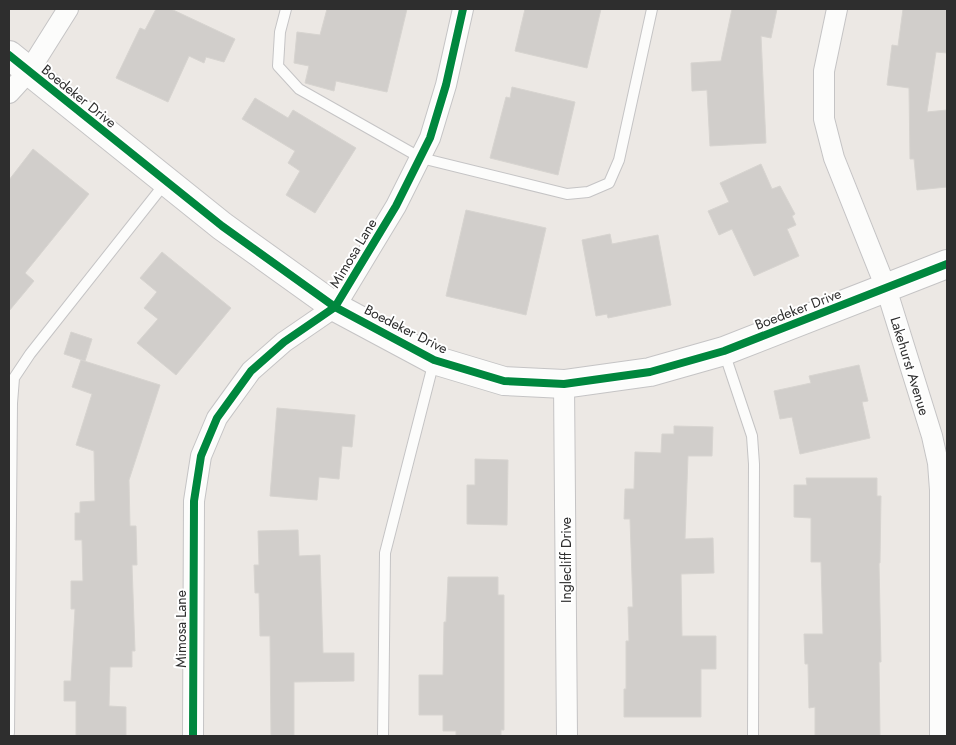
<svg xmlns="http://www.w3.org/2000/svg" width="956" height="745" viewBox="0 0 956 745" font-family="Jost,sans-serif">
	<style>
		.building { fill: #d1cecb; stroke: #d7d4d0 }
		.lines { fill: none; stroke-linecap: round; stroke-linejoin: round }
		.lane-casing { stroke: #c5c4c5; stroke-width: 12 }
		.street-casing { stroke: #c5c4c5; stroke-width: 22 }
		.secondary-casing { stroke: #c5c4c5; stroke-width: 30 }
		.lane { stroke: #fcfcfb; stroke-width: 10 }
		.street { stroke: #fcfcfb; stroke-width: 20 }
		.secondary { stroke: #fcfcfb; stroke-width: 28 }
		.cycleway-casing { stroke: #fff; stroke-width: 11 }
		.cycleway { stroke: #00873e; stroke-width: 8 }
		.labels { text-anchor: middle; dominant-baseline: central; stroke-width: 4; stroke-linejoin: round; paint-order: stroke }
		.street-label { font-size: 14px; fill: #2e2e2e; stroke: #fff }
	</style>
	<rect width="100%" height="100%" fill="#ece8e4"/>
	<g class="building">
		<polygon points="156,9 171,9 235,39 224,62 206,57 204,63 189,56 168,102 116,78 140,28 145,30"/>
		<polygon points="327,9 407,9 387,92 336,81 334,91 305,83 309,66 294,63 297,32 320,35"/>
		<polygon points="525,9 601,9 587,68 515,51"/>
		<polygon points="732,9 777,9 771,38 761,36 766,143 710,146 707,90 692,91 691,63 721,61"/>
		<polygon points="903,9 947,9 947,53 936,52 927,112 947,110 947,187 917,190 914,159 910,159 909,88 887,85 892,45 898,46"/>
		<polygon points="512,87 575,102 558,175 490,158 506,97 510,98"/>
		<polygon points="255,98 288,118 293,110 356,148 315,213 286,195 300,171 288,163 295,151 242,119"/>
		<polygon points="33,149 89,194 25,273 34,281 9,311 9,180"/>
		<polygon points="761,164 772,189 780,186 795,214 792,216 796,225 787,229 799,256 754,276 732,229 719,235 708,211 729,202 720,183"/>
		<polygon points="466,210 546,228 526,315 446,296"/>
		<polygon points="610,234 612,244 658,235 671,305 608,318 607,314 596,316 582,240"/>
		<polygon points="162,252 231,308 176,375 137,343 158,319 144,308 157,292 140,278"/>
		<polygon points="71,332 92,339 85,361 64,354"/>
		<polygon points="81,360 160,385 129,480 130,526 136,526 137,565 132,565 135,651 132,651 132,667 110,667 109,706 126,707 126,736 76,736 76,701 64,701 64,681 71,681 75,609 71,609 71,581 83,581 82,540 75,540 75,513 80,513 80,502 95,501 94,451 76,445 92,394 72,387"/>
		<polygon points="859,365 868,401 862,402 870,438 800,454 792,417 780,419 774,391 811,383 809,376"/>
		<polygon points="277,408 355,415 352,447 342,446 339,479 319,477 317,500 270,496"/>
		<polygon points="674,426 713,427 712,456 688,456 685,539 713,538 714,573 681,574 682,636 716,636 716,669 701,669 701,717 624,717 624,689 626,689 626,641 629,641 628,607 633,607 630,519 624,519 625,489 634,489 635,452 661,453 662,434 674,434"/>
		<polygon points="475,459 508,460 507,525 467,524 467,485 475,485"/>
		<polygon points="806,478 877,478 877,496 881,496 880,563 879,563 881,662 879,662 880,736 815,736 815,707 809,708 808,664 805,664 804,634 823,634 821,562 811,562 811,518 794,517 794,485 807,485"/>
		<polygon points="298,530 299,556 320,555 323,653 354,653 354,681 294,682 294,736 271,736 270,636 260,636 259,593 255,593 254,565 259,565 258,531"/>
		<polygon points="448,577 498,577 498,595 504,595 504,730 501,730 501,736 456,736 456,731 443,731 443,715 419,715 419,675 443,675 444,622 446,622"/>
	</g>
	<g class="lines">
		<defs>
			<g id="lane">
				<polyline points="286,9 280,32 278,66 299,89 421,158 567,194 588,192 609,183 619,160 652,9"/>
				<polyline points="724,352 752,436 754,464 753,736"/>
				<polyline points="9,733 12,403 14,378 30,354 166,182"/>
				<polyline points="383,736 385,553 434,361"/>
			</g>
			<g id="street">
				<polyline points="837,9 824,71 824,119 834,158 886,288 932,436 938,463 940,490 940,736"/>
				<polyline points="9,93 29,71 68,9"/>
				<polyline points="564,384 567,736"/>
				<polyline points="193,736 194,501 201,456 217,418 251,371 284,342 335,307 396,206 430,138 446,85 463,9"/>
			</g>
			<polyline id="secondary" points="9,55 222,226 335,307 434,360 504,381 564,384 650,372 724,351 947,264"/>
		</defs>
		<use href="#lane" class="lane-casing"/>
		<use href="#street" class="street-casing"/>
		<use href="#secondary" class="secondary-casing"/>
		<use href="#lane" class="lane"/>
		<use href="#street" class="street"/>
		<use href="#secondary" class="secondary"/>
		<defs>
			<g id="cycleway">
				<polyline points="9,55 222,226 335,307 434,360 504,381 564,384 650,372 724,351 947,264"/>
				<polyline points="193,736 194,501 201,456 217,418 251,371 284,342 335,307 396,206 430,138 446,85 463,9"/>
			</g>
		</defs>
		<use href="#cycleway" class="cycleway-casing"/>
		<use href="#cycleway" class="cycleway"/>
	</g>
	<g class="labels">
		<g class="street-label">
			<text transform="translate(79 96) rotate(39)">Boedeker Drive</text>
			<text transform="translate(353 253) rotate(-59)">Mimosa Lane</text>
			<text transform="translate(798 309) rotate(-21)">Boedeker Drive</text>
			<text transform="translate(406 329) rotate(27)">Boedeker Drive</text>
			<text transform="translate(910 366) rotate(73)">Lakehurst Avenue</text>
			<text transform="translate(566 560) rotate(-90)">Inglecliff Drive</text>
			<text transform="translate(181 629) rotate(-90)">Mimosa Lane</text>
		</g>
	</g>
	<rect width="956" height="745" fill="none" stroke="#2e2e2e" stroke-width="20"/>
</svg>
